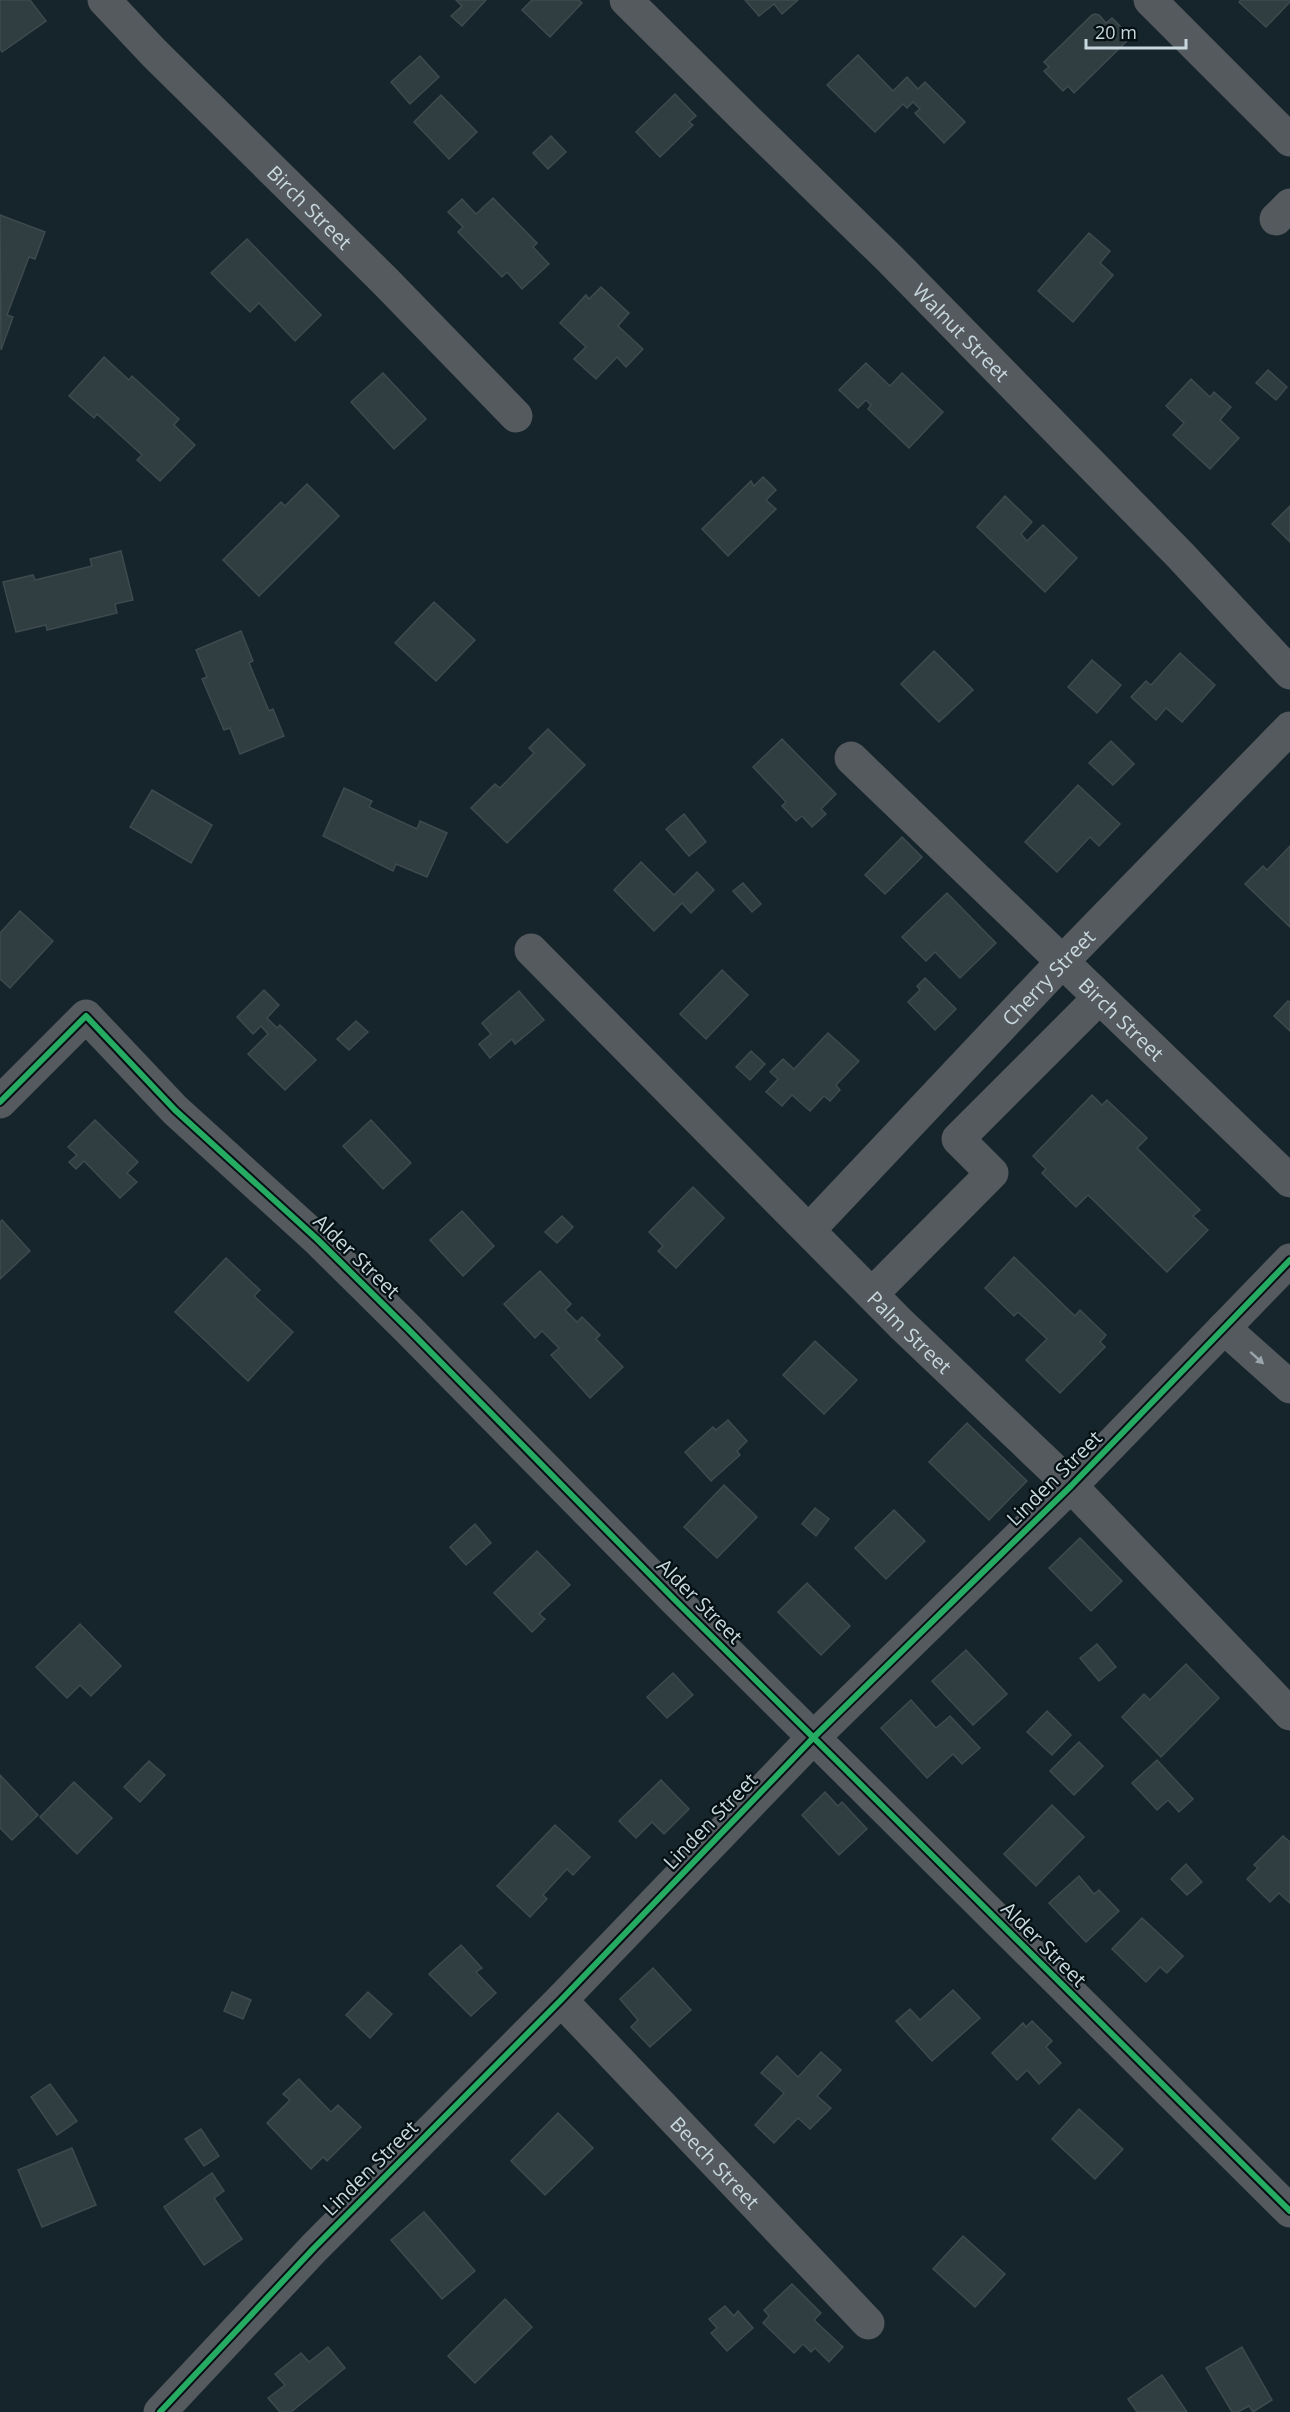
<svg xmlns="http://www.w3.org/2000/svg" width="1290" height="2412" viewBox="0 0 1290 2412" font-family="'Open Sans',sans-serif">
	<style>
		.building { fill: #313e41; stroke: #3d4a4e; stroke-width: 1.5 }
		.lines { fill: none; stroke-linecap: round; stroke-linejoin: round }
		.minor { stroke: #545a5e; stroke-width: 33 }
		.cycleway-casing { stroke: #051014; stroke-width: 10 }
		.cycleway { stroke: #26ab63; stroke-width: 6 }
		.oneway { fill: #9aa6ab }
		.labels { text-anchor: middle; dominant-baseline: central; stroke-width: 4.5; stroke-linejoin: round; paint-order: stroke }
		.street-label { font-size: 20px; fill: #c8d8de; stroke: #051014 }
	</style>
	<rect width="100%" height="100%" fill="#16242b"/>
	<g class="building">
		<polygon points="0,0 30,0 46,21 2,52 0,49"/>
		<polygon points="456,0 486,0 462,26 451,16 462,6"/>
		<polygon points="532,0 579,0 582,3 550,37 522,10"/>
		<polygon points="745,0 798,0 782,14 774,4 759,16"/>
		<polygon points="1241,0 1290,0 1290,2 1266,27 1239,2"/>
		<polygon points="1095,14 1099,15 1106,23 1112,18 1131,37 1074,93 1068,86 1063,91 1044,71 1049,67 1044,62 1092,15"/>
		<polygon points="858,55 893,91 907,77 918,89 925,82 965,122 944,143 915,113 920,109 913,102 907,108 903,104 875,132 827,85"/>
		<polygon points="420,56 439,77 410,104 391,82"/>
		<polygon points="675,94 696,116 689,122 693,125 660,157 636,132"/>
		<polygon points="441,95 477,132 449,159 414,122"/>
		<polygon points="551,136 566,152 548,169 533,153"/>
		<polygon points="493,198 537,243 533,247 549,264 522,289 507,272 502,277 458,232 463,227 448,212 462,199 476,214"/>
		<polygon points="0,215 45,232 35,259 29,257 7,315 13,317 1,350"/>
		<polygon points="1089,233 1110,251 1100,263 1113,275 1073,322 1038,291"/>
		<polygon points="247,239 321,315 295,341 259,303 250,312 211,273"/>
		<polygon points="601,287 629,313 618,326 643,349 626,367 617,357 596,379 574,359 586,347 560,323 586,295 589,299"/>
		<polygon points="104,357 129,380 132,376 179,419 174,425 195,445 160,481 137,460 142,455 97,414 94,418 69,396"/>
		<polygon points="866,363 890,386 902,373 943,412 909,448 868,409 871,405 866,400 858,408 839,390"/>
		<polygon points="1268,370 1287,387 1276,400 1256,383"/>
		<polygon points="383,373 426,419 394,449 351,402"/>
		<polygon points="1191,379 1210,397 1214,392 1231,407 1220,420 1239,438 1210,469 1173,435 1184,423 1166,406"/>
		<polygon points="763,477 776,490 766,500 776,509 728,556 702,529 751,481 754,486"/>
		<polygon points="307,484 339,516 259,596 223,560 281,502 285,506"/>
		<polygon points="1005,496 1032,522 1021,534 1027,541 1043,525 1077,558 1045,592 977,527"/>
		<polygon points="1290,506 1290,542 1272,524"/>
		<polygon points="121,551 133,600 115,604 117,613 47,630 46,625 16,632 3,582 33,575 35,580 92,566 90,559"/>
		<polygon points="434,602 475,640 436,681 395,643"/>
		<polygon points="241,631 253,661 249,663 269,711 273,709 284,736 240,754 230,728 224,730 202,679 207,677 196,650"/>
		<polygon points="934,651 973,690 939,722 901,684"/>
		<polygon points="1180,653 1215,685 1182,722 1166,708 1156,720 1131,697 1146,681 1151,685"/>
		<polygon points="1092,660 1121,685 1097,713 1068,687"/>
		<polygon points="548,729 585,765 507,843 471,808 495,784 500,788 534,753 529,748"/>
		<polygon points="782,739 836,794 821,809 826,814 812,827 802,816 796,821 782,806 786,802 753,767"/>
		<polygon points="1111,741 1134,764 1113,785 1089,763"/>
		<polygon points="1078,785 1120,824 1099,846 1090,837 1057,872 1025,842"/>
		<polygon points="344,788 372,801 369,807 417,829 420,821 447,833 427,877 396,864 393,871 323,836"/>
		<polygon points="152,790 212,825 191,863 130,827"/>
		<polygon points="684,814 706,842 689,856 666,829"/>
		<polygon points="902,837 922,857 885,894 865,875"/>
		<polygon points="1290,846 1290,927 1245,884 1263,866 1267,870"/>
		<polygon points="641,862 674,895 697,872 714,890 691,913 682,903 654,931 614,890"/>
		<polygon points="743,883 761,904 752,912 733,891"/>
		<polygon points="947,893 996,943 960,978 935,952 926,961 902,937"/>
		<polygon points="20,911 53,941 10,988 0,979 0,933"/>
		<polygon points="722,970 748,995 706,1039 680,1014"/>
		<polygon points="925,978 956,1009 935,1030 908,1002 920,990 917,986"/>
		<polygon points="264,990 279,1005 267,1018 277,1028 280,1025 316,1060 285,1090 248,1054 268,1034 261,1026 253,1034 237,1017"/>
		<polygon points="519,991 544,1020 515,1044 512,1039 490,1058 479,1044 491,1034 482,1023"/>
		<polygon points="1288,1001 1290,1002 1290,1031 1274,1016"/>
		<polygon points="356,1021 368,1032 349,1050 337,1039"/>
		<polygon points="828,1033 859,1061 836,1085 840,1090 830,1101 824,1096 810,1111 792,1095 782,1106 766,1092 778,1079 770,1072 783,1059 794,1069"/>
		<polygon points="751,1051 765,1064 750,1080 736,1067"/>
		<polygon points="1092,1095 1102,1105 1107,1100 1147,1138 1137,1148 1200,1210 1193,1216 1208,1230 1167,1272 1088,1195 1076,1207 1042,1173 1046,1169 1033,1156"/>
		<polygon points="95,1120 138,1162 127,1173 137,1182 120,1198 84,1161 76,1169 69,1162 77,1155 68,1147"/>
		<polygon points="371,1120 411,1163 383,1189 343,1146"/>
		<polygon points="693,1187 724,1218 676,1268 658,1251 663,1246 649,1232"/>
		<polygon points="462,1211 494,1246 463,1276 430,1240"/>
		<polygon points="562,1216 573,1227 557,1243 545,1232"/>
		<polygon points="2,1220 30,1251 0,1279 0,1222"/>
		<polygon points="1014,1257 1075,1316 1080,1310 1106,1335 1100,1342 1105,1347 1060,1393 1026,1360 1047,1339 1018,1312 1014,1316 985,1288"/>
		<polygon points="226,1258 260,1290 254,1296 293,1332 248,1381 175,1312"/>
		<polygon points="540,1271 571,1304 565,1310 577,1322 582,1317 600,1335 596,1339 623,1367 590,1398 551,1355 559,1348 542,1331 535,1338 504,1304"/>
		<polygon points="815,1341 857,1380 824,1414 783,1375"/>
		<polygon points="728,1420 747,1441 737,1451 740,1455 711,1481 685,1452 713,1427 716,1430"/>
		<polygon points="967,1423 1027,1481 989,1520 929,1462"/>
		<polygon points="724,1485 757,1517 717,1558 684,1527"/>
		<polygon points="815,1508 829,1519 816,1536 802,1524"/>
		<polygon points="894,1510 925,1541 886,1579 855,1548"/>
		<polygon points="475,1524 491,1543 466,1565 450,1547"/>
		<polygon points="1080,1538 1122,1581 1091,1611 1049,1568"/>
		<polygon points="537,1551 570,1585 539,1614 545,1619 532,1632 494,1593"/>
		<polygon points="807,1583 850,1626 821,1655 778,1612"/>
		<polygon points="80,1624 121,1666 91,1696 80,1685 67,1698 36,1667"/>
		<polygon points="1097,1644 1116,1667 1099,1681 1080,1658"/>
		<polygon points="966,1650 1007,1694 973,1725 932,1681"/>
		<polygon points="1186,1664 1219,1698 1161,1757 1122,1717 1144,1694 1150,1700"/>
		<polygon points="673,1673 693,1695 667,1718 647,1697"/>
		<polygon points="911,1700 936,1728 950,1716 980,1748 962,1764 953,1754 927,1778 881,1728"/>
		<polygon points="1047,1711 1071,1735 1052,1755 1027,1732"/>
		<polygon points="1079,1742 1103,1766 1074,1795 1050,1771"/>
		<polygon points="1157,1760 1193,1799 1179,1812 1168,1800 1157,1810 1132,1783"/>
		<polygon points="149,1761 165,1775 140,1802 124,1787"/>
		<polygon points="0,1775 38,1815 12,1840 0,1828"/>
		<polygon points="661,1780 689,1809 664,1834 652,1822 636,1838 619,1821"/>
		<polygon points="74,1782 112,1818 77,1854 40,1817"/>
		<polygon points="825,1792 838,1806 842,1802 867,1829 839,1855 802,1815"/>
		<polygon points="1052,1805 1084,1837 1036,1886 1004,1854"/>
		<polygon points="555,1825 590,1857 573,1875 567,1869 543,1895 547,1899 530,1917 497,1886"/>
		<polygon points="1283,1836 1290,1842 1290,1903 1279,1893 1270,1902 1247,1879 1258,1868 1254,1865"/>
		<polygon points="1186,1864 1202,1882 1187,1895 1171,1879"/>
		<polygon points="1079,1876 1094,1894 1099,1890 1119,1911 1086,1942 1049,1903"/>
		<polygon points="1142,1918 1183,1956 1167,1973 1160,1967 1146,1982 1112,1949"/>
		<polygon points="461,1945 482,1968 476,1972 496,1993 471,2016 429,1974"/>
		<polygon points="653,1968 691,2010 650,2047 631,2027 638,2020 620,1999"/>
		<polygon points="953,1990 980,2018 932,2061 896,2021 910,2009 920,2020"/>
		<polygon points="232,1992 251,2000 243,2019 224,2011"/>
		<polygon points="368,1992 392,2014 370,2038 346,2015"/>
		<polygon points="1032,2021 1052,2041 1046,2047 1061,2063 1039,2084 1027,2070 1017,2080 992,2053 1023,2023 1026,2027"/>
		<polygon points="821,2052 841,2070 817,2096 831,2108 810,2129 798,2118 774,2143 755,2125 784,2093 761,2073 777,2056 798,2077"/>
		<polygon points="299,2079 331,2112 338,2105 361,2127 327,2161 323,2157 311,2169 267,2123 290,2100 283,2094"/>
		<polygon points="50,2084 77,2121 57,2135 31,2097"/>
		<polygon points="1079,2109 1123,2149 1095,2179 1052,2139"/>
		<polygon points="558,2113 593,2148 545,2195 511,2161"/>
		<polygon points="201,2129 219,2156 204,2166 185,2139"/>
		<polygon points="72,2148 96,2205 42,2227 18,2170"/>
		<polygon points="212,2173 224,2191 214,2198 242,2239 204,2265 164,2207"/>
		<polygon points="424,2212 475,2271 442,2299 391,2240"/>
		<polygon points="963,2236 1005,2274 975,2307 933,2269"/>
		<polygon points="792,2284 821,2313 814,2320 843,2347 829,2362 815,2348 811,2352 803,2344 794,2353 763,2323 769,2316 764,2310"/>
		<polygon points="505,2299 532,2327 475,2383 448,2356"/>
		<polygon points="725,2306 734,2316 738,2311 753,2328 727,2351 711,2333 717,2328 709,2319"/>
		<polygon points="328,2347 345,2368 291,2412 280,2412 268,2398 285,2385 275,2374 301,2353 309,2362"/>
		<polygon points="1242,2347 1272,2400 1253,2412 1249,2406 1238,2412 1232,2412 1206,2368"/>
		<polygon points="1162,2375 1187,2412 1137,2412 1128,2399"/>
	</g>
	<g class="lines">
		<g class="minor">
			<path id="s1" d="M104,0L154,53L385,281L516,416"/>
			<path id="s2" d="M626,0L745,118L889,258L1180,555L1290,673"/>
			<polyline points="1150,0 1290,140"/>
			<polyline points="1276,219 1290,205"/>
			<path id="s3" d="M851,758L1290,1181"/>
			<path id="s4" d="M531,950L901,1324L1071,1486L1290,1714"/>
			<polyline points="0,1102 86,1016 175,1110 317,1239 408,1329 674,1599 1290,2211"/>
			<path id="s5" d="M809,1230L1062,962L1290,728"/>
			<polyline points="872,1294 992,1173 958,1139 1099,998"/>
			<polyline points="1224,1328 1290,1387"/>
			<path id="s6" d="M561,2000L868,2323"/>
			<polyline points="160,2412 314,2248 561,2000 813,1738 1071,1486 1290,1260"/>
		</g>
		<defs>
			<g id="cycleway">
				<polyline points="0,1102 86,1016 175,1110 317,1239 408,1329 674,1599 1290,2211"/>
				<polyline points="160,2412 314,2248 561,2000 813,1738 1071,1486 1290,1260"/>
			</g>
		</defs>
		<use href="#cycleway" class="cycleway-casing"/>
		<use href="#cycleway" class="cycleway"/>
	</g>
	<defs><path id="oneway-solid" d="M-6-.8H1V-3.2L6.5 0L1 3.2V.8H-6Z" transform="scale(1.5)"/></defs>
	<use class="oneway" href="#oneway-solid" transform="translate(1257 1358) rotate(42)"/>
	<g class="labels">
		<g class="street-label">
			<text stroke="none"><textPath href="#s1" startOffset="292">Birch Street</textPath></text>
			<text stroke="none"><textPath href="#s2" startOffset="472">Walnut Street</textPath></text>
			<text stroke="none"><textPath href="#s5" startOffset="348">Cherry Street</textPath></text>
			<text stroke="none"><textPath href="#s3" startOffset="376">Birch Street</textPath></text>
			<text transform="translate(357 1256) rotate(44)">Alder Street</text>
			<text stroke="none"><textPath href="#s4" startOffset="538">Palm Street</textPath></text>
			<text transform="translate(1054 1478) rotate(-45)">Linden Street</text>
			<text transform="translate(700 1601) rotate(45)">Alder Street</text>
			<text transform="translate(710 1821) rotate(-46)">Linden Street</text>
			<text transform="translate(1044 1944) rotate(45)">Alder Street</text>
			<text stroke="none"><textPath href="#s6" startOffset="224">Beech Street</textPath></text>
			<text transform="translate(370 2168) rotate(-45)">Linden Street</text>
		</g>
	</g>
	<path d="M1086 39v9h100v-9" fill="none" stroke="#c8d8de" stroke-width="3"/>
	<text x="1095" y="39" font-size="18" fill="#c8d8de" stroke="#051014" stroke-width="4.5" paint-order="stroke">20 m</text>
</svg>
